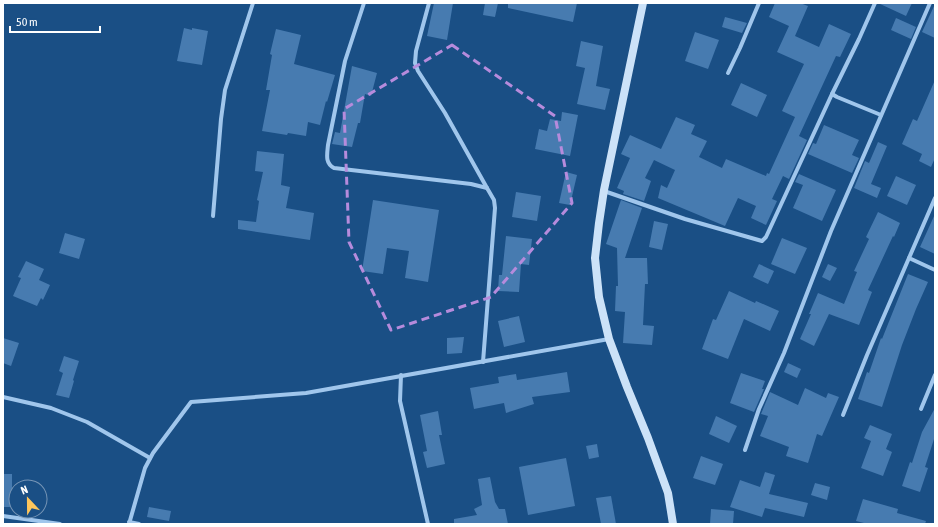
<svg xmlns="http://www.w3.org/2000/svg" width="938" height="527" viewBox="0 0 938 527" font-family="'Asap Condensed',sans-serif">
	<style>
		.building { fill: #477bb0 }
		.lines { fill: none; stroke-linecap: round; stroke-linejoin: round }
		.street { stroke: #a0c6ec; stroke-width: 4 }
		.secondary { stroke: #cce2f8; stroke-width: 8 }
		.marked { fill: none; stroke: #b68bdc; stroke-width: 3; stroke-dasharray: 8 5; stroke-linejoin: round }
	</style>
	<rect width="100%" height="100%" fill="#1a4f85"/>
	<g class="building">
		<polygon points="434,3 453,3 447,40 427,36"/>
		<polygon points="485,3 498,3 495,17 483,15"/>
		<polygon points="508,3 577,3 573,22 508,8"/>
		<polygon points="775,3 800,3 808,6 795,36 819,47 829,24 851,34 840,57 836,56 799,136 807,140 789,179 783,176 772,199 777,201 766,225 751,218 756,206 738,198 725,226 658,198 661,185 667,188 675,170 654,160 645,178 651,181 644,201 623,194 624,191 617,188 630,158 621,154 630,135 661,149 676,117 695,125 691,134 707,141 699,157 722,168 726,159 766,176 767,173 769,174 795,117 782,111 804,64 777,52 789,26 769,17"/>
		<polygon points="878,3 912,3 906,16"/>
		<polygon points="935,4 935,38 922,32"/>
		<polygon points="725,17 747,23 742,33 722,27"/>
		<polygon points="896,18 916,27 911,39 891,30"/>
		<polygon points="184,28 192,30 192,28 208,31 202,65 177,61"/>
		<polygon points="276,29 301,35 294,64 335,75 327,102 326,101 320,125 308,122 306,136 288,133 287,135 262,131 270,90 266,90 272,55 270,54"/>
		<polygon points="695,32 719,40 708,69 685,61"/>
		<polygon points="581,41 603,46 596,86 610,89 605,110 577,104 585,68 576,66"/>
		<polygon points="352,66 377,73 371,96 365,94 360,123 358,123 352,147 332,144 335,132 340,133"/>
		<polygon points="935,80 935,158 931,167 919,161 922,154 902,144 913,119 917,121"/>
		<polygon points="741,83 767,95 757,117 731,105"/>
		<polygon points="562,112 578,115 570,156 535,149 539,129 547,131 550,119 561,121"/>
		<polygon points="824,125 859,140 852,155 859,158 852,173 808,154 813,143 816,144"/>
		<polygon points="878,142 887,146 871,184 881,188 877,198 854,188 865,161 869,163"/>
		<polygon points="257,151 284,154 281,185 290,187 286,208 314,213 310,240 238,229 238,220 256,222 259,201 257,200 263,172 255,171"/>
		<polygon points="566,172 577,175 570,205 559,203"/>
		<polygon points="799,174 836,190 822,221 793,208 803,185 795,182"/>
		<polygon points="896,176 916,185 907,205 887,196"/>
		<polygon points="516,192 541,196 537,221 512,217"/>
		<polygon points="373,200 439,210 428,282 405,278 409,251 387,248 383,274 362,271"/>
		<polygon points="621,200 642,208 625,258 647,258 648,284 645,284 643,325 654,326 652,345 623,343 625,312 615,311 616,286 618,286 617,248 606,244"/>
		<polygon points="878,212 900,223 894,237 893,236 868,290 872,292 859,325 829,314 814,346 800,339 811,314 809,314 818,293 844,304 857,272 854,271 869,239 866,237"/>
		<polygon points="935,214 935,254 920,247"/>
		<polygon points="654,221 668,224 662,250 649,247"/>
		<polygon points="65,233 85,239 79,259 59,253"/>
		<polygon points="506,236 532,239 529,265 521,264 519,292 498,291 499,275 502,275"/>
		<polygon points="782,238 807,248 795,274 771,264"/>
		<polygon points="26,261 44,269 39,280 50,285 43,300 41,298 37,306 13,296 21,278 18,277"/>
		<polygon points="759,264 774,271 768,284 753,277"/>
		<polygon points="828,264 837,268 830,281 822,277"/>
		<polygon points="908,274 928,282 916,309 902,345 882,407 858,399 867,372 869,373 881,338 882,339"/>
		<polygon points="729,291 755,303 756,301 779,311 770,331 744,319 728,359 702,349 713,319 716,320"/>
		<polygon points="519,316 525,342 504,347 498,321"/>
		<polygon points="464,337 462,353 447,354 447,338"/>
		<polygon points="3,338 19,343 11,366 3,363"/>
		<polygon points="64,356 79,361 73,380 74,381 69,398 56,395 63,373 59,371"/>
		<polygon points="788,363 801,369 797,378 784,372"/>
		<polygon points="567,372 570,392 532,397 534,404 506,413 504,403 474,409 470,388 499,383 498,377 516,374 517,380"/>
		<polygon points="741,373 765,381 762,389 764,389 754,412 730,403"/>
		<polygon points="805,388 826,398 828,393 839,397 822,436 817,434 808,463 786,456 789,447 760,436 768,416 761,414 770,392 798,405"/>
		<polygon points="935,408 935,436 925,467 928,468 920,492 902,486 910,462 912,463 922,432"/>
		<polygon points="438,411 442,435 439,435 445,464 427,468 423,452 427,451 420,415"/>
		<polygon points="716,416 737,426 729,443 709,434"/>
		<polygon points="870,425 892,434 886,449 892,452 883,476 861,468 871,441 864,438"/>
		<polygon points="597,444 599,457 589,459 586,446"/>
		<polygon points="701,456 723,464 715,485 693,478"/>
		<polygon points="566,458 575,506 528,515 519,467"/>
		<polygon points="765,472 775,475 769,494 808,503 804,517 765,508 762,517 730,507 740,480 760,487"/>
		<rect x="3" y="474" width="9" height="33"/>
		<polygon points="490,477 495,502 499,509 505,509 508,524 454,524 454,519 477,515 474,509 482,505 478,479"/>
		<polygon points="815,483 830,487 827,500 811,495"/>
		<polygon points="611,496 616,524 601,524 596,498"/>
		<polygon points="863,499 898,509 897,513 926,521 925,524 868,524 856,521"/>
		<polygon points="149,507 171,511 169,521 147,517"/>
		<polygon points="711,509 734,511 733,524 710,524"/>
	</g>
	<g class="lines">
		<g class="street">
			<path d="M364,3L345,61L328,145C327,155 325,163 334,168L471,184L487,188L494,200L495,208L483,362"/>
			<polyline points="429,3 416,51 415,63 418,71 445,113 487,188"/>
			<polyline points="728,73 740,48 759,3"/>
			<polyline points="832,94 859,39 875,3"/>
			<polyline points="604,191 685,219 762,241 766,237 832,94 837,97 881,115"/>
			<polyline points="935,198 909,258 935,270"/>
			<polyline points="213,216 221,119 225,90 253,3"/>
			<polyline points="401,375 400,401 428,524"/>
			<polyline points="3,397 51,408 87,422 150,458"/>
			<polyline points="921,409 935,375"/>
			<polyline points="843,415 867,355 909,258"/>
			<polyline points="745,450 759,409 784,353 831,231 930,3"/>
			<polyline points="3,516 60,524"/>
			<polyline points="129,522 139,524"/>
			<polyline points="129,524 145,468 153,453 191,402 306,393 609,339"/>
		</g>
		<polyline class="secondary" points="643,3 604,190 599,223 595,258 599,297 609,339 627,387 648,438 668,493 673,524"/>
	</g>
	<path class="marked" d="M452,45L555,116L572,203L491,297L391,330L349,242L344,109Z"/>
	<rect width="938" height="527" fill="none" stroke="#ffffff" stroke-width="8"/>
	<g transform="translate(28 499) rotate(338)"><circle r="19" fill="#1a4f85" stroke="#7695b6"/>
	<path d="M0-3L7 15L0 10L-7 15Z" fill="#fec65c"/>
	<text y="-6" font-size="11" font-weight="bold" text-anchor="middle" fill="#ffffff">N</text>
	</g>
	<path d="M10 26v6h90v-6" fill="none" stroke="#ffffff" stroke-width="2"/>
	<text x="16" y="26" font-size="12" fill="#ffffff" stroke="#1a4f85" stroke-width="3" paint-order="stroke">50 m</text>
</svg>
